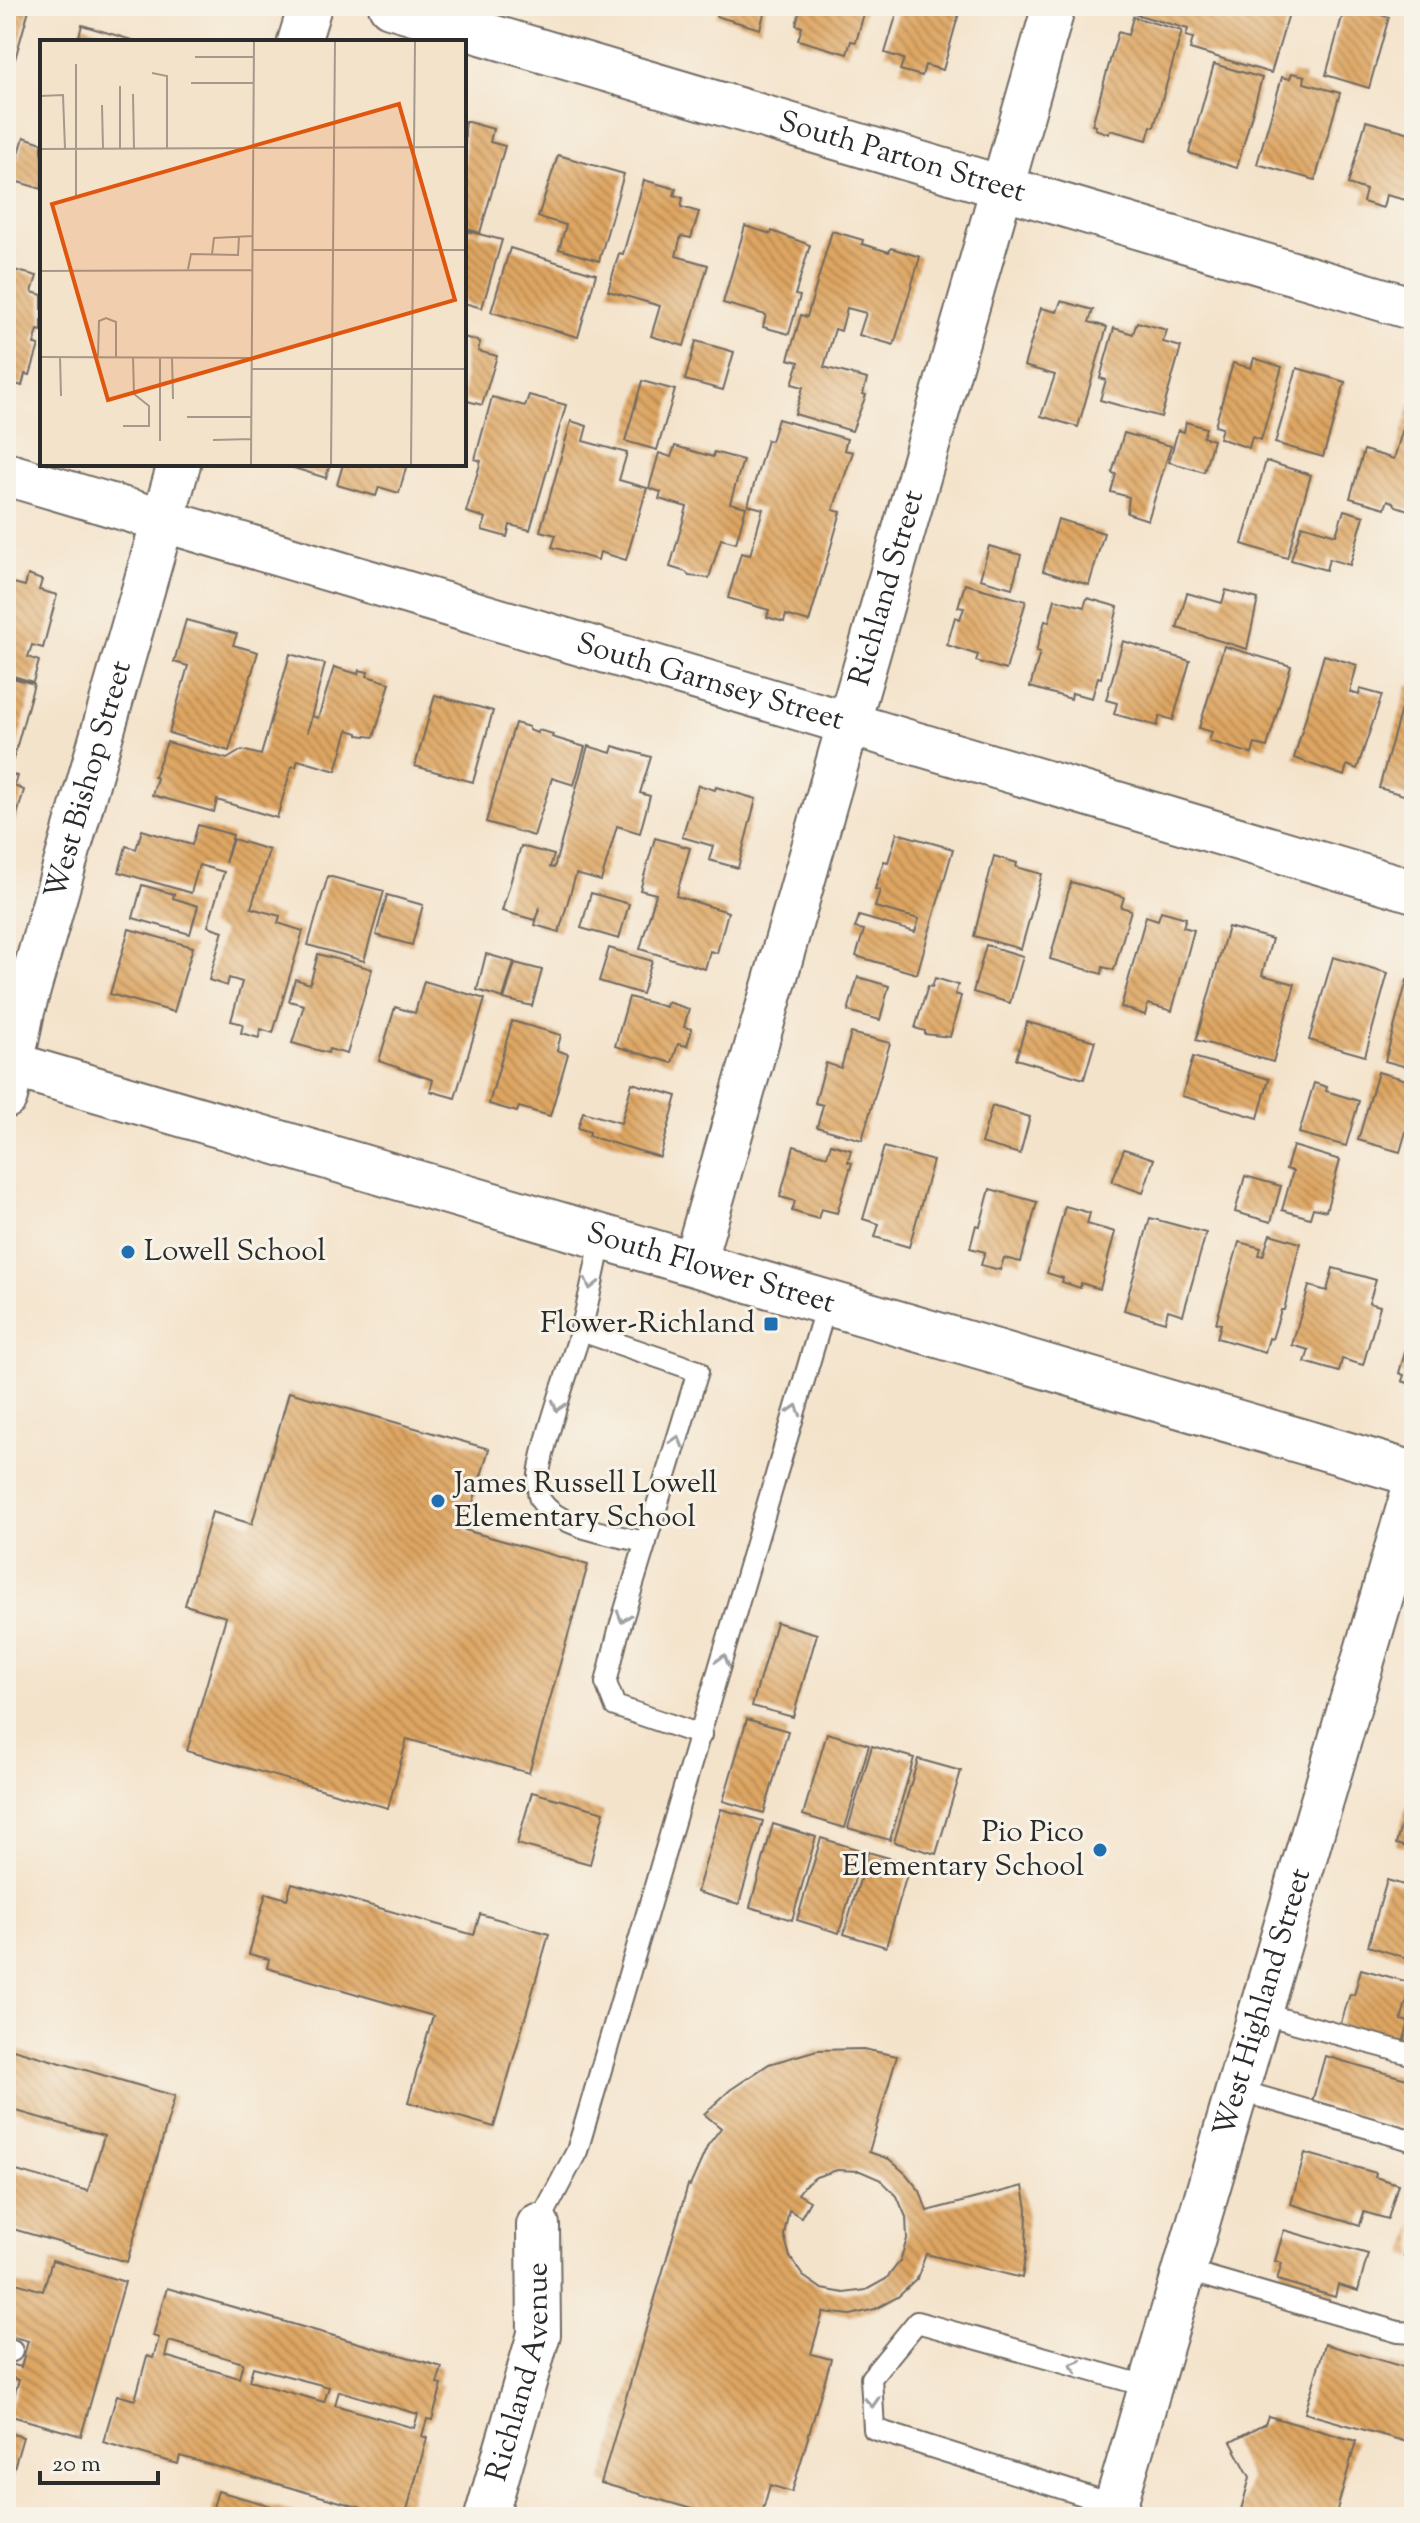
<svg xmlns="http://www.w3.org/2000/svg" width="1420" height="2523" viewBox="0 0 1420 2523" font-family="'Sorts Mill Goudy',serif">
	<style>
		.building { fill: url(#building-back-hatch); fill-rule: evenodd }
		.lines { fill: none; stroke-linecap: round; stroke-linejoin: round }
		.service-casing { stroke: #716b63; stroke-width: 24 }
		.minor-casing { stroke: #716b63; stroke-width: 46 }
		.tertiary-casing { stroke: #716b63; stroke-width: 48 }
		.service { stroke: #fff; stroke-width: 20 }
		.minor { stroke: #fff; stroke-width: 42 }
		.tertiary { stroke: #fff; stroke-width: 44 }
		.oneway { stroke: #a0a0a0 }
		.poi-dot { fill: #1f6fb2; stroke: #f7f3e8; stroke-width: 3 }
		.labels { text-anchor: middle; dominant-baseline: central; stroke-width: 6; stroke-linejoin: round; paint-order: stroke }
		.street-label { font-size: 30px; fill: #2b2b2b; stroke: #f7f3e8 }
		.poi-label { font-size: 30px; fill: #2b2b2b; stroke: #f7f3e8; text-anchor: start }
		.inset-road { fill: none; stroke: #a4998b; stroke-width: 2 }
		.view { fill: #df570e; fill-opacity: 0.15; stroke: #df570e; stroke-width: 4 }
		.inset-edge { fill: none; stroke: #2b2b2b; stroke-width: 4 }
	</style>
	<defs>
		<pattern id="building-back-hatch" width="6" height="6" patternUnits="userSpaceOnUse" patternTransform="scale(2)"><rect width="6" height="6" fill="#dea662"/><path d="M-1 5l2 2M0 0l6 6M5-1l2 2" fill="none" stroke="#b48751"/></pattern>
	</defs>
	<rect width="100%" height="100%" fill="#f7f3e8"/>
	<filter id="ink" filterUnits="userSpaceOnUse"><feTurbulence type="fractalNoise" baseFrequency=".0125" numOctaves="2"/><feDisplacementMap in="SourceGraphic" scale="16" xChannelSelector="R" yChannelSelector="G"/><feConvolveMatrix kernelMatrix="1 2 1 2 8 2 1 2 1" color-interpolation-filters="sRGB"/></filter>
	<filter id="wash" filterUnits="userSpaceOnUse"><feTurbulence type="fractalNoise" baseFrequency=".006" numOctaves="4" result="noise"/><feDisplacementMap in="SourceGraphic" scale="32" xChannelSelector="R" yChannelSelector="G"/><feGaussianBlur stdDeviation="1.8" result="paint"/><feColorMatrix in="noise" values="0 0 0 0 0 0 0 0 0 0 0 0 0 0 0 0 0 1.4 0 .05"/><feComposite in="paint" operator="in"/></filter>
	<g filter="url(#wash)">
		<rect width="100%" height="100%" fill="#f4e3cb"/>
		<g id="blocks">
			<g class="building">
				<polygon points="6,6 30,6 15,59 6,56"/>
				<polygon points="709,6 766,6 760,29 716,16 718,9"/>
				<polygon points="801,6 866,6 856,42 851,41 847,54 798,40 802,27 796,25"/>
				<polygon points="899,6 961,6 943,70 925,65 922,76 900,70 904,59 885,53"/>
				<polygon points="1125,6 1283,6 1290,10 1271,73 1190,49 1193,38 1186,36 1188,29 1124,11"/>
				<polygon points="1345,6 1389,17 1369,88 1326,75"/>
				<polygon points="1133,17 1182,31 1154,127 1151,126 1147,140 1110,130 1109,134 1095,129 1096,126 1092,125 1118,32 1128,35"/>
				<polygon points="82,25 135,41 135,42 69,42 71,38 78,40"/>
				<polygon points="1214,64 1262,78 1237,168 1189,153"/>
				<polygon points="1292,73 1305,76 1304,83 1340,93 1315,180 1257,164 1282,77 1290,79"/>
				<polygon points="465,121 493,129 490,142 505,146 480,233 464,228"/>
				<polygon points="1366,121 1414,134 1414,170 1406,200 1386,195 1383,208 1363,202 1366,190 1348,184"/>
				<polygon points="24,137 42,143 42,189 11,180"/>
				<polygon points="558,155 624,174 599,261 559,249 566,225 538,217"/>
				<polygon points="644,180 676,189 674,195 683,198 681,207 699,212 691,238 681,236 676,256 708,265 684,346 651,336 660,306 608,291 619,253 623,254"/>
				<polygon points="745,226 771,234 772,231 810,245 795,295 800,296 789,334 763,327 766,315 723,303"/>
				<polygon points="467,231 502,240 482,308 464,303 464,241"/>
				<polygon points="832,231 863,240 862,244 889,252 891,248 920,257 894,345 859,335 866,313 847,308 841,331 835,329 824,367 867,379 863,394 866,395 852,431 795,414 803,387 792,384 799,362 788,359 801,315 807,317"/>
				<polygon points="510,248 596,274 578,337 491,312"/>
				<polygon points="6,268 37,276 32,292 42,295 42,331 38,330 34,344 39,345 30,375 25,374 22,386 6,381"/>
				<polygon points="1061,301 1093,310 1089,322 1107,327 1078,427 1041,416 1055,375 1024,366 1041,308 1057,312"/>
				<polygon points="1137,322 1167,330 1163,342 1181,347 1161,417 1100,400 1106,380 1100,378 1114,328 1133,334"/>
				<polygon points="464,337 480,342 478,351 497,356 482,405 464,400"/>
				<polygon points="696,341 734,352 723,390 685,380"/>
				<polygon points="1254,358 1282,367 1261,440 1252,437 1249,448 1219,438 1222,428 1215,426 1233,363 1251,368"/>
				<polygon points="1297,368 1345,382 1323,457 1275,443"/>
				<polygon points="642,381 675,390 657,450 625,441"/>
				<polygon points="529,395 566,405 530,530 510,525 507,537 482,530 486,518 466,512 481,461 475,459 492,397 525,406"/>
				<polygon points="1410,404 1414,406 1414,507 1408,510 1396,506 1393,502 1388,500 1385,508 1350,498 1364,450 1394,459"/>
				<polygon points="778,419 847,439 844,450 853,452 833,510 841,512 809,622 786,615 784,622 767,617 769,610 728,598 741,553 750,555 763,509 748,505 767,440 771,441"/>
				<polygon points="571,421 587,426 583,441 627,453 619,480 647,488 626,560 600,552 598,560 552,547 556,535 540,531"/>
				<polygon points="1186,422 1206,428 1203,437 1213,440 1204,472 1169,462 1178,430 1184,432"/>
				<polygon points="1124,433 1171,446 1148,520 1127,513 1129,497 1111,492 1116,474 1112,473"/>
				<polygon points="675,446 713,457 714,452 743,460 730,503 746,507 736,543 721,539 709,578 689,576 686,572 670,567 687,507 659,499 661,492 649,488 659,453 671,457"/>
				<polygon points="1266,461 1311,475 1287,558 1242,544"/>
				<polygon points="281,464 330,464 326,478"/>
				<polygon points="343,464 407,464 399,493 379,487 376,496 337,485"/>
				<polygon points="1344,510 1364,516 1350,565 1329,559 1326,570 1291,560 1302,525 1336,535"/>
				<polygon points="1058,519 1104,533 1089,585 1043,571"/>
				<polygon points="989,546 1021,555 1012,588 980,579"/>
				<polygon points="28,575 42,580 39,590 57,595 43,648 32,645 28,657 39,661 33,682 6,674 6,581 25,586"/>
				<polygon points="965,584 1026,601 1006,670 976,661 978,655 947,645 955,617 960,619 964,608 958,607"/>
				<polygon points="1226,590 1258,599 1247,649 1177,628 1187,593 1222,603"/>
				<polygon points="1087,598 1118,607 1101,678 1098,677 1092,698 1072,693 1071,699 1030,687 1040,652 1036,651 1045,621 1049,622 1055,599 1084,607"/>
				<polygon points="186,620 237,634 233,645 258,652 229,751 169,733 188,666 174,662"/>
				<polygon points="1123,641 1190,661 1173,720 1160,716 1157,726 1114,714 1117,703 1106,700"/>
				<polygon points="1224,646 1291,666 1267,747 1255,744 1252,754 1209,741 1212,732 1199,728"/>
				<polygon points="290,654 325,664 307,733 312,716 318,718 334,667 358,674 359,670 368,672 367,676 390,683 374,737 358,735 358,733 348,730 336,771 298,760 296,767 292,766 277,818 217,800 214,812 152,795 157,778 154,777 167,742 227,759 242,750 261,755"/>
				<polygon points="1324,655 1357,665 1350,692 1359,695 1360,689 1382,695 1357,769 1347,765 1344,776 1294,758"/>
				<polygon points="6,676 34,684 13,760 6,758"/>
				<polygon points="1408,684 1414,685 1414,798 1379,788"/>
				<polygon points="435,695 493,711 473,782 415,766"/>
				<polygon points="515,723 529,727 529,730 537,733 538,730 553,734 552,737 585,747 574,785 552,778 534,836 486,822"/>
				<polygon points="588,746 611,753 613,746 651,757 640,793 650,796 640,833 617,826 601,881 576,874 559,932 535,925 540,907 535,920 502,911 521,846 554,855 550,867 554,868"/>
				<polygon points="6,773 17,776 14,786 24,790 15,822 6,819"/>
				<polygon points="698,785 715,790 716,787 756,799 738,868 709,860 713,846 682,837"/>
				<polygon points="198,825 233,835 225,863 233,839 269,850 251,908 280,916 278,923 303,931 273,1033 261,1029 259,1038 241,1033 243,1024 231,1021 242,982 229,978 227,986 209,980 223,931 208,926 224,872 199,865 191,893 119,872 126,846 136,849 142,830 192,845"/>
				<polygon points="897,833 953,849 917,974 856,956 864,930 855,928 859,916 915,932 919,919 875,907 880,890 875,889 884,861 888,862"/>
				<polygon points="655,838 690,848 676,896 728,912 717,953 710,951 705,969 640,949 656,894 640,890"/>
				<polygon points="994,856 1017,863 1016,867 1042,874 1021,949 974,936"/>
				<polygon points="328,876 384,891 364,961 308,945"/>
				<polygon points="1071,882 1124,897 1121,907 1131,910 1114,970 1103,967 1102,974 1050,959"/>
				<polygon points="142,885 174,894 173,898 198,906 190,934 133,918"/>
				<polygon points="591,893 629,904 619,939 581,928"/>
				<polygon points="387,895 423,905 412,945 376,935"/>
				<polygon points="1161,911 1186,918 1183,927 1194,930 1172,1011 1148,1004 1145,1015 1121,1007 1146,916 1158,920"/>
				<polygon points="1228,927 1272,939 1262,975 1295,984 1273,1062 1196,1040"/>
				<polygon points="129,929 193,947 174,1012 110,994"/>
				<polygon points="986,945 1023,956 1010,1003 973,992"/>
				<polygon points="609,948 652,961 642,994 599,981"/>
				<polygon points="318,954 372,969 347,1054 329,1049 328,1053 292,1043 304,1005 289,1001 295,979 310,984"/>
				<polygon points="486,954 514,962 503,998 477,990"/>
				<polygon points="1333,957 1388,973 1365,1056 1309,1040"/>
				<polygon points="515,963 542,970 532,1006 504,999"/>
				<polygon points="858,977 889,986 880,1020 848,1011"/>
				<polygon points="935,978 958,985 955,994 961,996 950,1037 925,1034 925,1031 915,1028 928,986 932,987"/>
				<polygon points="1407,980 1414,981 1414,1069 1385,1061"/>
				<polygon points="424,981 485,999 455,1098 430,1091 433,1080 379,1061 395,1007 415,1013"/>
				<polygon points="629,997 666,1007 667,1002 689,1009 684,1027 692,1029 687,1046 678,1044 672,1063 615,1046"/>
				<polygon points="512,1021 561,1035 557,1050 568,1054 550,1116 519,1107 517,1112 489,1104"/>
				<polygon points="1027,1022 1095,1041 1084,1079 1016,1059"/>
				<polygon points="851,1033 890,1043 862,1140 817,1127 823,1105 815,1103 826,1063 841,1068"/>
				<polygon points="1193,1057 1269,1079 1258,1118 1182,1096"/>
				<polygon points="1378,1072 1414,1082 1414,1104 1400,1152 1358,1140"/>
				<polygon points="632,1083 677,1096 660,1157 589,1136 590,1132 578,1128 583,1112 621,1123"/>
				<polygon points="1314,1083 1327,1087 1326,1091 1359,1101 1346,1146 1299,1133"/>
				<polygon points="992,1106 1030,1117 1020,1154 981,1143"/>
				<polygon points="831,1144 851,1150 848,1162 852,1163 837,1213 821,1209 818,1219 792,1211 795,1201 780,1197 794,1146 827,1156"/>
				<polygon points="1293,1146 1340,1160 1326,1211 1313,1208 1310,1218 1282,1210 1293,1171 1286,1169"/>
				<polygon points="884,1147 933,1161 909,1247 875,1237 879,1224 863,1219"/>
				<polygon points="1124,1149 1154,1159 1143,1193 1112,1182"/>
				<polygon points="1245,1176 1281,1186 1271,1222 1235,1212"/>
				<polygon points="990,1189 1037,1202 1021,1262 1004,1258 1000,1270 981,1265 985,1252 970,1248 976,1225 980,1226"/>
				<polygon points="1065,1206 1090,1213 1087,1224 1115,1232 1100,1289 1081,1283 1080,1288 1062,1282 1063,1278 1047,1273"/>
				<polygon points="1150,1218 1206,1233 1183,1315 1168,1310 1165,1322 1124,1310"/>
				<polygon points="1270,1234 1300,1243 1284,1310 1281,1310 1272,1339 1269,1338 1265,1352 1217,1338 1221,1324 1216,1323 1239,1242 1261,1248 1259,1255 1263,1256"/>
				<polygon points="1333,1268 1376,1280 1369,1303 1380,1306 1363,1365 1342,1359 1339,1372 1305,1362 1309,1350 1292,1345 1309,1286 1327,1291"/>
				<polygon points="1413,1325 1414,1325 1414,1385 1402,1381 1404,1375 1399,1373"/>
				<polygon points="289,1392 489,1449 465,1530 588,1565 529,1773 407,1739 388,1808 187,1751 226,1617 185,1605 212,1512 252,1524"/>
				<polygon points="776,1622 817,1634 793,1717 752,1706"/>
				<polygon points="747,1719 788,1731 764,1813 723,1801"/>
				<polygon points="827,1733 869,1745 845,1828 803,1815"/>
				<polygon points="872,1746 914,1758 890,1840 848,1828"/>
				<polygon points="918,1759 961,1771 936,1854 894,1842"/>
				<polygon points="532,1792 604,1812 590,1864 517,1844"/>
				<polygon points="1406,1807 1414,1810 1414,1849 1396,1844"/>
				<polygon points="721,1809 763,1821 739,1904 697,1892"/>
				<polygon points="773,1824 816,1837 792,1920 750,1907"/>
				<polygon points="821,1838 863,1851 839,1933 797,1920"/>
				<polygon points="868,1852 910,1864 886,1947 844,1934"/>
				<polygon points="1387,1880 1414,1888 1414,1960 1368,1946"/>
				<polygon points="292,1883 474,1935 480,1914 549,1934 494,2127 408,2102 433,2016 267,1968 269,1959 249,1954 266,1893 287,1899"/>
				<polygon points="1361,1969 1412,1983 1401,2020 1409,2022 1403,2043 1340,2026 1350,1994 1354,1995"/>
				<polygon points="6,2047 175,2096 127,2262 6,2227 6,2168 88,2191 104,2136 6,2108"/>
				<path d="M863,2049L897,2056L869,2152L889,2159L906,2174L920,2191L927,2211L1023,2186L1027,2209L1026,2252L1022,2278L926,2254L917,2279L898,2297L875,2309L851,2315L823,2312L811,2354L831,2359L792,2492L770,2485L761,2517H720L601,2483L688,2185L690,2186L708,2145L721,2128L704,2114L730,2090L769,2064L817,2050ZM837,2170L860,2171L881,2180L897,2196L906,2217L907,2239L900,2261L886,2279L866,2290L844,2293L822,2289L803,2276L790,2257L784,2235L789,2210L801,2217L810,2201L798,2194L804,2186L816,2177Z"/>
				<polygon points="1325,2056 1414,2081 1414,2131 1312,2102"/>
				<polygon points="1305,2153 1376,2173 1375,2177 1398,2184 1388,2219 1364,2212 1360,2225 1291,2204"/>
				<polygon points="1414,2224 1414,2258 1404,2256"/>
				<polygon points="1284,2230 1368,2254 1358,2291 1338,2285 1335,2297 1277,2280 1282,2263 1275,2261"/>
				<polygon points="52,2260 125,2282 81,2436 8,2415 19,2380 9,2377 6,2385 6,2363 21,2367 28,2341 6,2335 6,2280 43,2291"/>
				<path d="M167,2288L442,2367L437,2384L442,2385L432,2420L427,2419L422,2436L427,2438L405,2517H393L180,2456L178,2464L103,2442L117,2395L135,2400L147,2356L153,2358L159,2338L153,2336ZM169,2341L243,2363L239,2378L165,2356ZM253,2367L329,2387L324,2402L249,2381ZM339,2391L418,2414L414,2428L335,2405Z"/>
				<polygon points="1325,2344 1414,2370 1414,2417 1407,2442 1305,2413"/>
				<polygon points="1268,2416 1356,2441 1335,2517 1239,2517 1250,2477 1231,2442 1265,2424"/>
				<polygon points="6,2432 23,2437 7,2492 6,2492"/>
				<polygon points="218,2491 307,2516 307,2517 210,2517"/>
			</g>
		</g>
	</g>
	<g filter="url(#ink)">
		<use href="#blocks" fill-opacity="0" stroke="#716b63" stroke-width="2"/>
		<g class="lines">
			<defs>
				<g id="service">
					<path d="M602,1236C595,1268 589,1301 580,1333C572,1362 528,1477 540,1499C555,1527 617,1536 646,1542"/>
					<polyline points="581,1331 698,1371 619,1630 606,1683 615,1706 701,1735"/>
					<polyline points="1260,2013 1414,2055"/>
					<polyline points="1237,2090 1414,2141"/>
					<polyline points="538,2225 577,2151 827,1302"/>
					<polyline points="1184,2270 1398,2332 1414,2333"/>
					<polyline points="6,2349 12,2351"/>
					<polyline points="1115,2505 874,2429 871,2378 917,2322 1150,2387"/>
				</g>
				<g id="minor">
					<path id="s1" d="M390,6L1414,309"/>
					<polyline points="299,42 310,6"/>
					<path id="s2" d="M6,474L1414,891"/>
					<path id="s3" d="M6,1097L23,1011L179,464"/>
					<path id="s4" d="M694,1263L1054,6"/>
					<path id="s5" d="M486,2517L539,2334L538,2225"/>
					<path id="s6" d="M1112,2517L1414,1487"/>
				</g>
				<g id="tertiary">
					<path id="s7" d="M6,1063L1414,1474"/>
				</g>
			</defs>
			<use href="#service" class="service-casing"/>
			<use href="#minor" class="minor-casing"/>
			<use href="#tertiary" class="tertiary-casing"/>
			<use href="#service" class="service"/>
			<use href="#minor" class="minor"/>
			<use href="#tertiary" class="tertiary"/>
		</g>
		<defs><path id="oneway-chevron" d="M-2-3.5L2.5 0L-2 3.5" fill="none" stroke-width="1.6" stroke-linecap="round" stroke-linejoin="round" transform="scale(2)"/></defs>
		<g class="oneway">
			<use href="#oneway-chevron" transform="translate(591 1284) rotate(103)"/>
			<use href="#oneway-chevron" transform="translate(558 1406) rotate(107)"/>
			<use href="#oneway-chevron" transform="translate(795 1410) rotate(-74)"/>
			<use href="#oneway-chevron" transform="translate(677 1441) rotate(-73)"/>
			<use href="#oneway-chevron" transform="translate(623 1617) rotate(107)"/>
			<use href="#oneway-chevron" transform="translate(723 1660) rotate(-74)"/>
			<use href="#oneway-chevron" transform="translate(1075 2366) rotate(-164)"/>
			<use href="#oneway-chevron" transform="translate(872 2402) rotate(87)"/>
		</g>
	</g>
	<g class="poi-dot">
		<circle cx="128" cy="1252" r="8"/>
		<rect x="763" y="1316" width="16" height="16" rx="4"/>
		<circle cx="438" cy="1501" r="8"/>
		<circle cx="1100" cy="1850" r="8"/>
	</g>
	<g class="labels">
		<g class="street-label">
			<text stroke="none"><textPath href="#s1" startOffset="534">South Parton Street</textPath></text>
			<text stroke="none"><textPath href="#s4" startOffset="702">Richland Street</textPath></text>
			<text stroke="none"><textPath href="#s2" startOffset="734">South Garnsey Street</textPath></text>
			<text stroke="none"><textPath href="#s3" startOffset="328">West Bishop Street</textPath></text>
			<text stroke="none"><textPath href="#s7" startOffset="734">South Flower Street</textPath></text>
			<text stroke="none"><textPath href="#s6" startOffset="536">West Highland Street</textPath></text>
			<text stroke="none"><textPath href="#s5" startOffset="150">Richland Avenue</textPath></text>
		</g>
		<g class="poi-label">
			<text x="144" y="1252">Lowell School</text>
			<text x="755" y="1324" text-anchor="end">Flower-Richland</text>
			<text x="454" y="1484">James Russell Lowell<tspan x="454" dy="34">Elementary School</tspan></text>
			<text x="1084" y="1833" text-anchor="end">Pio Pico<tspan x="1084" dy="34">Elementary School</tspan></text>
		</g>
	</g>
	<g transform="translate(40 40)">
		<rect width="426" height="426" fill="#f4e3cb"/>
		<path class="inset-road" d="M155,17H214M112,33L127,36V109M151,43H214M93,54L94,109M0,56L23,55L25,109M62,65L63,109M0,109L426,107M80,109V46M36,159V24M213,210H426M172,214L174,198L213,196M148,229L151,214L198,215L199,197M0,231L213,230M0,317L212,318M20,317L21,356M58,317L59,281L66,278L76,282V317M132,317L133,359M212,329H426M147,377H212M83,386H109V366L94,354L93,317M173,400L212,399M120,401V317M211,425L214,1M291,425L295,1M371,425L375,1"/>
		<path class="view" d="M359,64L415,260L68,360L12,164Z"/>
		<rect width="426" height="426" class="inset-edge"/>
	</g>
	<rect width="1420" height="2523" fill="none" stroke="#f7f3e8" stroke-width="32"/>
	<path d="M40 2471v12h118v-12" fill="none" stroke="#2b2b2b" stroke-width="4"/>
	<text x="52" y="2471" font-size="24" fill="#2b2b2b" stroke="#f7f3e8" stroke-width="6" paint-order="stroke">20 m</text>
</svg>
